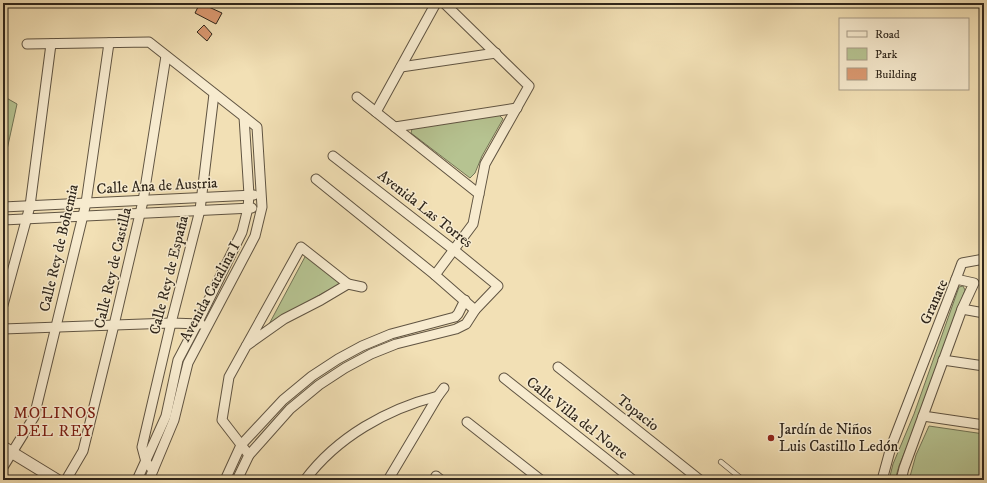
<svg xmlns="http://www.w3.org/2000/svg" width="987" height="483" viewBox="0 0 987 483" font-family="'IM FELL DW Pica',serif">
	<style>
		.green { fill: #b6c391; stroke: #727456 }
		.building { fill: #dc9a72; stroke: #2f261b }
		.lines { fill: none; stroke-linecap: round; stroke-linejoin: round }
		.service-casing { stroke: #605442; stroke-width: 6 }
		.minor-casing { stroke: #605442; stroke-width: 11 }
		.tertiary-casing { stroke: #605442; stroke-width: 13 }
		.service { stroke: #f7ebcf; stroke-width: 4.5 }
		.minor { stroke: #f7ebcf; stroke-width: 9 }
		.tertiary { stroke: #f7ebcf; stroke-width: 11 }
		.poi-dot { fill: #8f2418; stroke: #f7ebcf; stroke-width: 1.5 }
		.labels { text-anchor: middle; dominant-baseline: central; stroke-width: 3; stroke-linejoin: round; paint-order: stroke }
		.street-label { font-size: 15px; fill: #2f261b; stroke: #f7ebcf }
		.poi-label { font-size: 15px; fill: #2f261b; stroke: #f7ebcf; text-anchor: start }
		.neighbourhood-label { font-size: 16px; letter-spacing: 1px; fill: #7a1f14; stroke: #f7ebcf }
	</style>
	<rect width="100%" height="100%" fill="#f2e0b5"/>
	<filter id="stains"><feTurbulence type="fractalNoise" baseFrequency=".005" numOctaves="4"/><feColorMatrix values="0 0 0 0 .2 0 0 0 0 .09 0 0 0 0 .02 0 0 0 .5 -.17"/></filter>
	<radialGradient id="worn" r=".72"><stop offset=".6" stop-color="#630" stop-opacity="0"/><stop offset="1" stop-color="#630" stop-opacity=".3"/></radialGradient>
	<g class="green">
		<polygon points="3,96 17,104 3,168"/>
		<polygon points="499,115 503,119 482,156 475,173 470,178 411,133 412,129 415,127"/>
		<path d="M306,255L341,284C315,296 291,312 267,328Z"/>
		<polygon points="963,286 965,290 919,417 899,466 895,480 889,480 893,464 914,414 959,287"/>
		<polygon points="929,426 984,434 984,462 981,480 909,480 916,455"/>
	</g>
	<g class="building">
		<polygon points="200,3 222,13 216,24 195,13"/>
		<polygon points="204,25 212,34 207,41 197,32"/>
	</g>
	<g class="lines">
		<defs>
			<polyline id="service" points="721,462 743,480"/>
			<g id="minor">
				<polyline points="27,44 149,42 257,127 262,207 255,236 188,363 174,420 149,480"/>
				<polyline points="401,67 496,53"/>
				<polyline points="357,97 479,194"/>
				<polyline points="376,112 436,3"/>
				<polyline points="395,127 517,108"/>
				<polyline points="316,179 435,275 475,310"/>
				<polyline points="3,207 254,195"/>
				<polyline points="3,220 252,208"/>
				<polyline points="435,275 473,224 485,164 529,86 444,3"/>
				<polyline points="956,279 962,263 984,259"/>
				<polyline points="348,284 362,287"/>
				<polyline points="3,305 30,206 51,44"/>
				<polyline points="962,309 984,313"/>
				<polyline points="3,329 171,323 201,324"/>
				<polyline points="246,346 284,319 321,300 348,284 301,247 229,377 222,420 249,455"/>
				<polyline points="943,360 984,366"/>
				<polyline points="558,367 700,480"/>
				<polyline points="504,378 633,480"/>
				<polyline points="923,416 984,425"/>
				<polyline points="467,422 541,480"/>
				<polyline points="3,467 34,417 86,203 109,43"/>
				<polyline points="153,470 146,462 142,447 171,323 200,210 214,94"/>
				<polyline points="66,480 83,451 114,325 143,201 166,56"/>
				<polyline points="137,480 166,416 178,360 197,324 242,232 248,208 249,195 244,117"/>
				<polyline points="225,480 241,445 283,400 312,376 338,359 362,346 391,334 455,317 458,314 465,300"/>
				<polyline points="237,480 249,455 290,409 319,385 345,368 371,354 396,344 456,329 466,324 475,310 498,286 454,250 333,156"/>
				<path d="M305,480C337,437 387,409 438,396"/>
				<polyline points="388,480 438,396 444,388"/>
				<polyline points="434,480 436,476 441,480"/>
				<polyline points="882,480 891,447 956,279 974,283 962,309 904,468 901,480"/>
			</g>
			<polyline id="tertiary" points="3,447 57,480"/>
		</defs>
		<use href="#service" class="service-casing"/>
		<use href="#minor" class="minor-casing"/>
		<use href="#tertiary" class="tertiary-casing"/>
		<use href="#service" class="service"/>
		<use href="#minor" class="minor"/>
		<use href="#tertiary" class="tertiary"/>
	</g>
	<circle class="poi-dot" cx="771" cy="438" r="4"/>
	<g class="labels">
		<g class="street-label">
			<text transform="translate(157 186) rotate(-3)">Calle Ana de Austria</text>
			<text transform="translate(425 209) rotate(38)">Avenida Las Torres</text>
			<text transform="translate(59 248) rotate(-77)">Calle Rey de Bohemia</text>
			<text transform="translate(113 268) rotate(-77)">Calle Rey de Castilla</text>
			<text transform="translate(169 275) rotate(-76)">Calle Rey de España</text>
			<text transform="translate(210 292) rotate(-62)">Avenida Catalina I</text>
			<text transform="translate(934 302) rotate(-66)">Granate</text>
			<text transform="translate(638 413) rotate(38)">Topacio</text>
			<text transform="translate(577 418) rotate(38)">Calle Villa del Norte</text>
		</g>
		<g class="poi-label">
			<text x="779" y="429">Jardín de Niños<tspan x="779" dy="17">Luis Castillo Ledón</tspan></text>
		</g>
		<g class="neighbourhood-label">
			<text x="55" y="413">MOLINOS<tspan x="55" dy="18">DEL REY</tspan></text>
		</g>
	</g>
	<rect width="987" height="483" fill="none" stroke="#f2e0b5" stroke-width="16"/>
	<rect x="4" y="4" width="979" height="475" fill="none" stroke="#2f261b" stroke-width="2"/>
	<rect x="8" y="8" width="971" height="467" fill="none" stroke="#2f261b"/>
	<rect x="839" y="18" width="130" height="72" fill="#f7ebcf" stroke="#a79c87"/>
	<rect x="847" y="31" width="20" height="6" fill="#f7ebcf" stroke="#a79c87"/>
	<text x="875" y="38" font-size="12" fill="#2f261b">Road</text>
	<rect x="847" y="48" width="20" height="12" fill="#b6c391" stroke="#a79c87"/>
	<text x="875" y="58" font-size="12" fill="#2f261b">Park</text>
	<rect x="847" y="68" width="20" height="12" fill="#dc9a72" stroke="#a79c87"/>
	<text x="875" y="78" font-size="12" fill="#2f261b">Building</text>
	<rect width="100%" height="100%" filter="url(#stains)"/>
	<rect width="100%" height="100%" fill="url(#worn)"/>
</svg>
